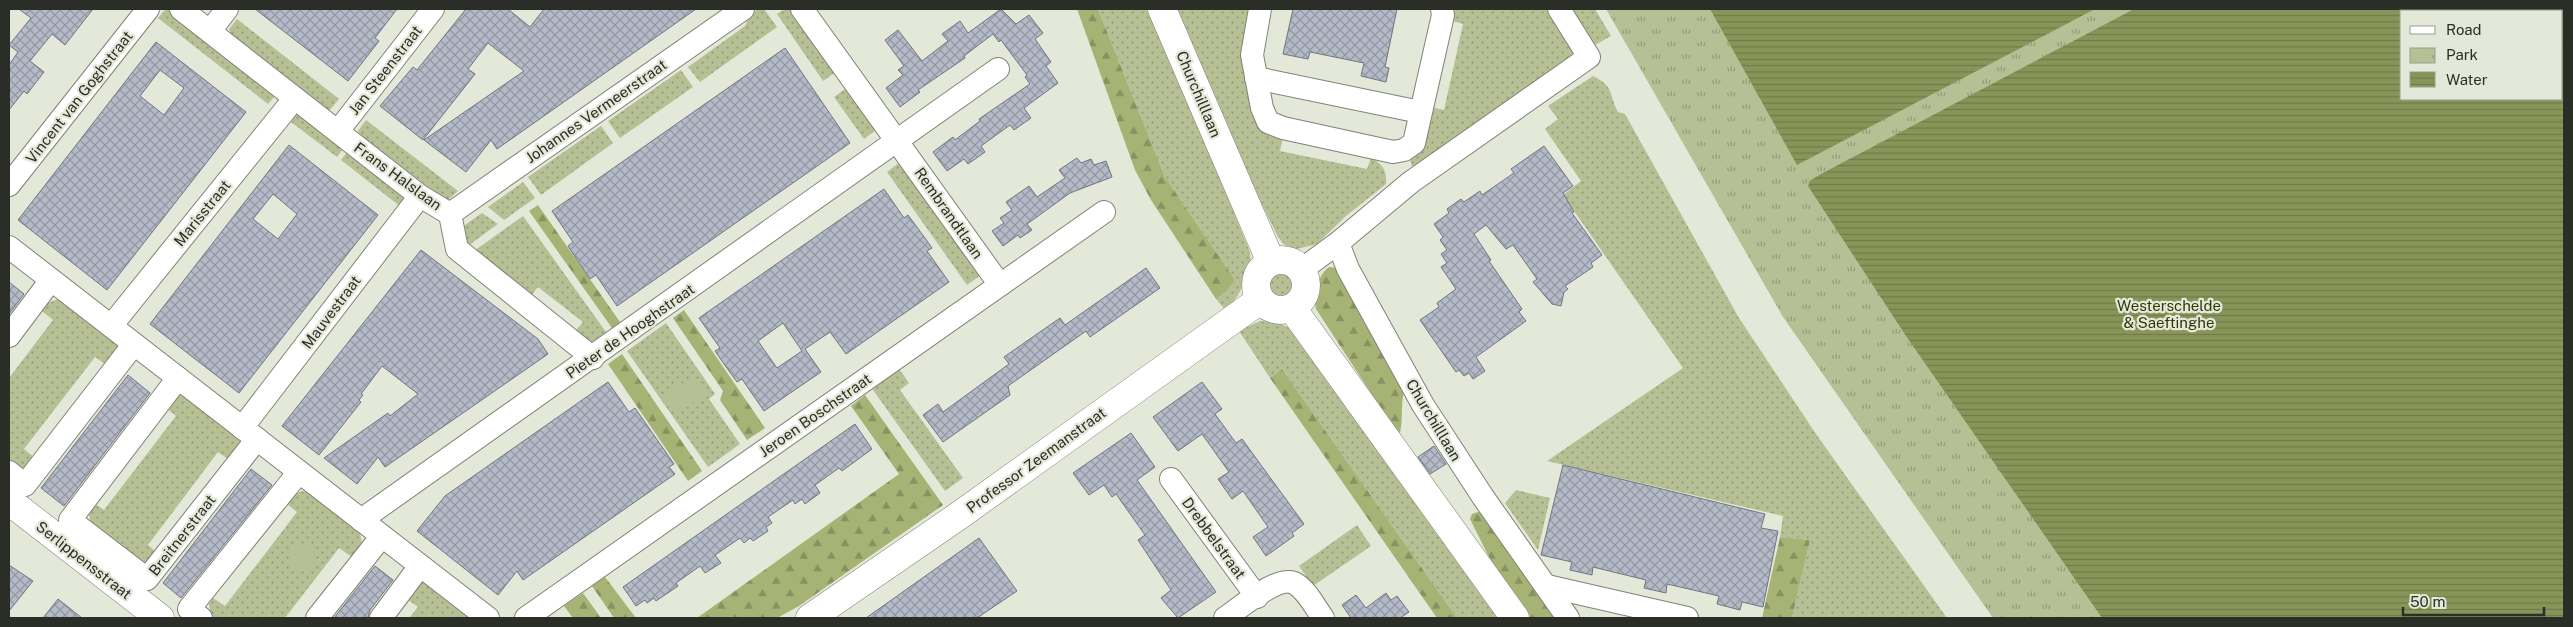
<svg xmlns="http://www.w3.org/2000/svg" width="2573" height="627" viewBox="0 0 2573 627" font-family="'Public Sans',sans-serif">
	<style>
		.grass { fill: url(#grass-dots) }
		.forest { fill: url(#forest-firs) }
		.park { fill: url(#park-tufts); fill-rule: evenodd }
		.garden { fill: #b6c094 }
		.water { fill: url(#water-rules); fill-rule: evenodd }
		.building { fill: url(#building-cross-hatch); stroke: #707582; fill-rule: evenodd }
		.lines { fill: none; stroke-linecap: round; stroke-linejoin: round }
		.street-casing { stroke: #808375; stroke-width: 24 }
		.secondary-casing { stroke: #808375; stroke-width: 29 }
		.street { stroke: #fff; stroke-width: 22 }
		.secondary { stroke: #fff; stroke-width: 28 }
		.labels { text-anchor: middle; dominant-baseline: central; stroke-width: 4.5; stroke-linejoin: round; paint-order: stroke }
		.street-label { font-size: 15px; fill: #2b2d27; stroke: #e4e8d8 }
		.park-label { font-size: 15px; fill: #313807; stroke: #e4e8d8 }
	</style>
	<defs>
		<pattern id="grass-dots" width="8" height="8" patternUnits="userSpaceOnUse" patternTransform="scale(1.25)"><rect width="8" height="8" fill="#b6c094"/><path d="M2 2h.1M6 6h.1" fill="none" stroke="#949c79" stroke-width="1.8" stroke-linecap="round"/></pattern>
		<pattern id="forest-firs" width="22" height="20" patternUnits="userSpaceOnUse" patternTransform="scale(1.25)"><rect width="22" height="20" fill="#a6b375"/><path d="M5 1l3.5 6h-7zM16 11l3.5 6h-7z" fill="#879260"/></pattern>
		<pattern id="park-tufts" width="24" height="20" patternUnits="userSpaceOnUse" patternTransform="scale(1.25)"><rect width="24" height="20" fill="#b6c094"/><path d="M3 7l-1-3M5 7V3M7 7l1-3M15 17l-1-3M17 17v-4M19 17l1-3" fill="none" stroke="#949c79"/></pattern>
		<pattern id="water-rules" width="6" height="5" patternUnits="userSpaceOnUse" patternTransform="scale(1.25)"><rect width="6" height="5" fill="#899558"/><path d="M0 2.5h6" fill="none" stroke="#707a49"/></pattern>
		<pattern id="building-cross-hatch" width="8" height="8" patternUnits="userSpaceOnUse" patternTransform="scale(1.25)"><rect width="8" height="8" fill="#b4bac8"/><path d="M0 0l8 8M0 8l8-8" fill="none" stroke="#9398a2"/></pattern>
	</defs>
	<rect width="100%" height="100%" fill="#e4e8d8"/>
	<g class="grass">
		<polygon points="758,9 764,9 777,27 700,82 688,67 745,26 750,15"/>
		<polygon points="785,9 793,9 836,72 823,81 777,14"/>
		<path d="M1098,9H1151L1250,252C1253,273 1239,296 1226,311L1216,299L1226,292L1235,280L1165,177Z"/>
		<path d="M1176,9H1252L1244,44L1283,137L1280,151L1367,169L1371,158C1383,164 1387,171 1386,184L1346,216L1317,244L1293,250L1287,248L1278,237L1225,130Z"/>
		<polygon points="1450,9 1551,9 1574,49 1569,61 1414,170 1409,158 1430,107 1444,110 1463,24 1449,20"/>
		<polygon points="1570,9 1595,9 1611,36 1595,45 1589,42"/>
		<polygon points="165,10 171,10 275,96 268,104 158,18"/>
		<polygon points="237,19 339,99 329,111 231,34 229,29"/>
		<polygon points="681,70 693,87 620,138 608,121"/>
		<path d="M1593,76C1615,87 1608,93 1618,112L1625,114L1739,318L1816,434L1947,618H1792L1810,540L1780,537L1783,516L1547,461L1683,368L1563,195L1581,181L1545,129L1558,119L1548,106Z"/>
		<polygon points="848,87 877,129 864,139 834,97"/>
		<polygon points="298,112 346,145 337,157 291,122"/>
		<polygon points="366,120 458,191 447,201 362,137 358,131"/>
		<polygon points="601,126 613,143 541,195 528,177"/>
		<polygon points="350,148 408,198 401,207 341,160"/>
		<polygon points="900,162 981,275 967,285 887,172"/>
		<polygon points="523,182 535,198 504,220 488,207"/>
		<polygon points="482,213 498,224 465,248 462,227"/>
		<polygon points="523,216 606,332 589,344 574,333 583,322 538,287 529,298 474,251"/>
		<circle cx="1281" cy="285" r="13"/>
		<polygon points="58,299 116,342 118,347 108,366 95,357 24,449 36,459 27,467 18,469 9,461 9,378 53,320 42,311 48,303"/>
		<polygon points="1260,321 1277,322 1291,329 1504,618 1457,618 1282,369 1270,378 1239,331"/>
		<polygon points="666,323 715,394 709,399 740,444 708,467 627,351"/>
		<polygon points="898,367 909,383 900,390 963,478 945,491 871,387"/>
		<polygon points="181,395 190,397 239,437 241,442 231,461 218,452 148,545 160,555 150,563 142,565 91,525 88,509 92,502 104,510 176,416 165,407 171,399"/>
		<polygon points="1516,490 1550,498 1538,550 1505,503"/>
		<polygon points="302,491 311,493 360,533 362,544 352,557 339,548 285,618 211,618 209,604 213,598 225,606 297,512 286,503 292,495"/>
		<polygon points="1357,525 1371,546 1313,586 1299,566"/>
		<polygon points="427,580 476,618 409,618 418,607 407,599 418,584"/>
	</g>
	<g class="forest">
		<polygon points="1077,9 1098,9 1165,177 1235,280 1226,292 1216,299 1151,200 1135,170"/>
		<polygon points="538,205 620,322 612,328 529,211"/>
		<path d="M1329,267L1339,268L1404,392C1400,407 1404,421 1399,436L1316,309C1313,295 1317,276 1329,267Z"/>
		<polygon points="684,310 765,428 747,440 720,400 723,391 673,318"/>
		<polygon points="622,354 702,471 688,481 608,364"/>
		<polygon points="1282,369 1457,618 1437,618 1270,378"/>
		<polygon points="865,395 943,505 799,606 777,618 697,618 899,474 851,406"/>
		<polygon points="1478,512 1485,515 1558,618 1527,618 1492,563 1470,519 1472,514"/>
		<polygon points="1780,537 1810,540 1792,618 1762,618"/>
		<polygon points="605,577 636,618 614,618 592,586"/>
		<polygon points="583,593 601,618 573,618 564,606"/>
	</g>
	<path class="park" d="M1606,9H2564V618H1993L1783,317ZM2402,11H2562V99H2402Z"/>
	<g class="garden">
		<polygon points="693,376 706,394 676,415 663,397"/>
		<circle cx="302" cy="557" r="13"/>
	</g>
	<g class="water">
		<polygon points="1710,9 2095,9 1797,165"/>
		<path d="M2134,9H2564V618H2102L1906,336L1808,186L1811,180L1821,174ZM2402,11H2562V99H2402Z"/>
	</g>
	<g class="building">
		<polygon points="19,9 93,9 65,45 52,34 30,61 44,72 27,94 24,91 9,110 9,65 18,52 9,45 31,18"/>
		<polygon points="255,9 397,9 375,38 379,41 348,81"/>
		<polygon points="466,9 508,9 530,27 544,9 696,9 497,149 491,140 466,172 424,140 524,71 488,43 468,69 475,74 423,140 380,106 413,67 417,70"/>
		<polygon points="1001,9 1016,24 1029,15 1043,33 1035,39 1051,62 1046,66 1058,83 1024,108 1031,118 1014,130 1010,125 981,146 985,152 968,164 964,159 947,171 933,152 953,137 955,140 980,121 979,119 1030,84 1025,77 1027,75 1001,40 999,42 993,34 964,56 965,58 918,90 920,92 900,107 886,88 903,75 898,70 904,66 885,40 898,30 922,61 948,41 942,34 960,21 968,33"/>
		<polygon points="1293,9 1397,9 1385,67 1389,68 1386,82 1361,76 1364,63 1310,52 1308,59 1283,54"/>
		<path d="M156,42L246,112L107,290L18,220ZM160,70L184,88L164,115L140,96Z"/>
		<polygon points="785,48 850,143 617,306 596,275 590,279 568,246 573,242 552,211"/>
		<path d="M289,145L378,215L239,393L150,324ZM273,194L297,214L278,239L253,219Z"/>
		<polygon points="1544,146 1573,186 1563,193 1574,212 1572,213 1602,255 1591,263 1593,267 1565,286 1568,289 1564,292 1561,306 1552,304 1533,282 1537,279 1513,245 1506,249 1486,225 1474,234 1491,260 1489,261 1522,309 1519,312 1526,321 1476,357 1485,371 1473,379 1469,373 1464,376 1459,370 1456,372 1420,320 1439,307 1437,303 1456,289 1441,267 1447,263 1441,254 1447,250 1440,240 1443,237 1434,224 1449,213 1447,209 1461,199 1464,202 1480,191 1482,195 1514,173 1511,169"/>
		<polygon points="1077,158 1081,163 1091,159 1094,165 1106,161 1112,177 1070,193 1027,224 1032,230 1020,238 1018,235 1003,246 992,231 1004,223 1000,218 1012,210 1006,202 1029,186 1037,197 1065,178 1059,170"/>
		<path d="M884,189L904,218L908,215L922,234L932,248L927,251L949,282L846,354L830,332L805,349L821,372L764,411L742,379L737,382L724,364L715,351L720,348L699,318ZM783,323L802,351L777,368L758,341Z"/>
		<polygon points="421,250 538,339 548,354 385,467 378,457 357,484 324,458 388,413 390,416 418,394 382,366 361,394 363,395 359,400 361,402 319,455 282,426"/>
		<polygon points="1146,268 1160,288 1090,337 1086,331 1008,386 1010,395 943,442 923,415 938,404 943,412 1009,364 1004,357 1060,318 1065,325"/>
		<polygon points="9,282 24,294 9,314"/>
		<polygon points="128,375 150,393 64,506 41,488"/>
		<polygon points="608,382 629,412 635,408 674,464 669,467 675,474 523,580 517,571 498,595 417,531 445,496"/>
		<polygon points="1202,382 1222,409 1215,414 1236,443 1242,439 1304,524 1292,533 1294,536 1266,556 1253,537 1268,527 1243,491 1232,499 1218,479 1229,472 1202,434 1178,451 1153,417"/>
		<polygon points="855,424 872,449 842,471 839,468 815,485 820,493 805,504 802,499 795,504 793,500 768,517 772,523 766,527 768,531 753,541 750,538 744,543 740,538 715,555 721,563 705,573 700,566 676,583 678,586 656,601 654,598 647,603 645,600 636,606 623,587"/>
		<polygon points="1131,433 1155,467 1137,480 1216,592 1178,618 1161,598 1171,590 1138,540 1145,535 1116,494 1112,497 1104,485 1089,495 1073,473"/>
		<polygon points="1434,446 1446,464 1430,474 1418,457"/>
		<polygon points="1563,465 1765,514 1761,528 1778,531 1763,607 1742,602 1740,610 1717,604 1719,596 1667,584 1666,593 1644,588 1646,580 1593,567 1592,575 1570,570 1572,562 1541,555"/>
		<polygon points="251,469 272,485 181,598 163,583"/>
		<polygon points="979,538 1017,591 977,618 866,618"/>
		<polygon points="9,565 33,581 9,611"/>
		<polygon points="375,566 393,580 370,610 368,618 334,618"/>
		<polygon points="1386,593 1391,600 1397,596 1409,612 1400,618 1351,618 1342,605 1356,595 1366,608"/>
		<polygon points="58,599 82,618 43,618"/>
	</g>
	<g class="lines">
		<defs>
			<g id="street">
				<polyline points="181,9 420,196 450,214 457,249 593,358"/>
				<polyline points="802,9 1000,285"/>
				<polyline points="1260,9 1252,55 1262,108 1268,122 1283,128 1393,152 1404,150 1414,143 1443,15 1442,9"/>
				<polyline points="210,31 227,9"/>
				<polyline points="1256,78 1420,112"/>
				<polyline points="338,131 433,9"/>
				<polyline points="9,185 148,9"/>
				<polyline points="450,214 743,9"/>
				<polyline points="1338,243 1348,269 1423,405 1483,497 1568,618"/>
				<polyline points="9,247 488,618"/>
				<polyline points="1301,270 1338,243 1411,182 1589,57 1559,9"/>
				<polyline points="111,326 294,99"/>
				<polyline points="9,336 51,280"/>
				<polyline points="178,378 70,520 147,579 257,439"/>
				<polyline points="242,428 420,196"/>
				<polyline points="9,472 25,485 134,344"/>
				<polyline points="1171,479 1257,597"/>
				<polyline points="361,520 998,69"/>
				<polyline points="1547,586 1687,618"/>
				<polyline points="201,618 189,609 299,472"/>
				<polyline points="317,618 382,536"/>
				<polyline points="381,618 420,566"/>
				<polyline points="526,618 1104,212"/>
				<path d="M1225,618C1240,608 1280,573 1296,584C1308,592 1315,607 1323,618"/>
			</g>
			<g id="secondary">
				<polyline points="1162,9 1271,262"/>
				<circle cx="1281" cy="285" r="25"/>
				<polyline points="1292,308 1515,618"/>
				<polyline points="9,501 160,618"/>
				<polyline points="810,618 957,517 1260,300"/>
			</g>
		</defs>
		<use href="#street" class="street-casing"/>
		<use href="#secondary" class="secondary-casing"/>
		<use href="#street" class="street"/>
		<use href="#secondary" class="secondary"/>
	</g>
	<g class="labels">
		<g class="street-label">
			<text transform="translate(385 70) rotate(-52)">Jan Steenstraat</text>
			<text transform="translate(1199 94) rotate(67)">Churchilllaan</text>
			<text transform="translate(79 97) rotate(-52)">Vincent van Goghstraat</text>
			<text transform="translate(596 111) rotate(-35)">Johannes Vermeerstraat</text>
			<text transform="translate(398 176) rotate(36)">Frans Halslaan</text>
			<text transform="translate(202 213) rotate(-51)">Marisstraat</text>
			<text transform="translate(949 213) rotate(55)">Rembrandtlaan</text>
			<text transform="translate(331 312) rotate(-53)">Mauvestraat</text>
			<text transform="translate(630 331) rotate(-35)">Pieter de Hooghstraat</text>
			<text transform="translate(815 415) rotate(-35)">Jeroen Boschstraat</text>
			<text transform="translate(1434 420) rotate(59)">Churchilllaan</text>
			<text transform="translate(1036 460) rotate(-36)">Professor Zeemanstraat</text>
			<text transform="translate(182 535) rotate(-52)">Breitnerstraat</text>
			<text transform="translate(1214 538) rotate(54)">Drebbelstraat</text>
			<text transform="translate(84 560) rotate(38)">Serlippensstraat</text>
		</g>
		<g class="park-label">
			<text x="2169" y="305">Westerschelde<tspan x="2169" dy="17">&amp; Saeftinghe</tspan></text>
		</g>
	</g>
	<rect width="2573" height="627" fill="none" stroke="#2b2d27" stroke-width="20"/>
	<rect x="2400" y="10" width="162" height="90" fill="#e4e8d8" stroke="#9a9d91"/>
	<rect x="2410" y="26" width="25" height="8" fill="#ffffff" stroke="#9a9d91"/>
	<text x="2446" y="35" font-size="15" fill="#2b2d27">Road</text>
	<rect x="2410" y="48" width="25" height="15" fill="url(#park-tufts)" stroke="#9a9d91"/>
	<text x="2446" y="60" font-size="15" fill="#2b2d27">Park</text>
	<rect x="2410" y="72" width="25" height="15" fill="url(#water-rules)" stroke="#9a9d91"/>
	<text x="2446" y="85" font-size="15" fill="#2b2d27">Water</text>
	<path d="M2403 607v8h141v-8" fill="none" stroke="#2b2d27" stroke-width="2.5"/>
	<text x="2410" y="607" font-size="15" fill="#2b2d27" stroke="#e4e8d8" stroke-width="4" paint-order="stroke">50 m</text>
</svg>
